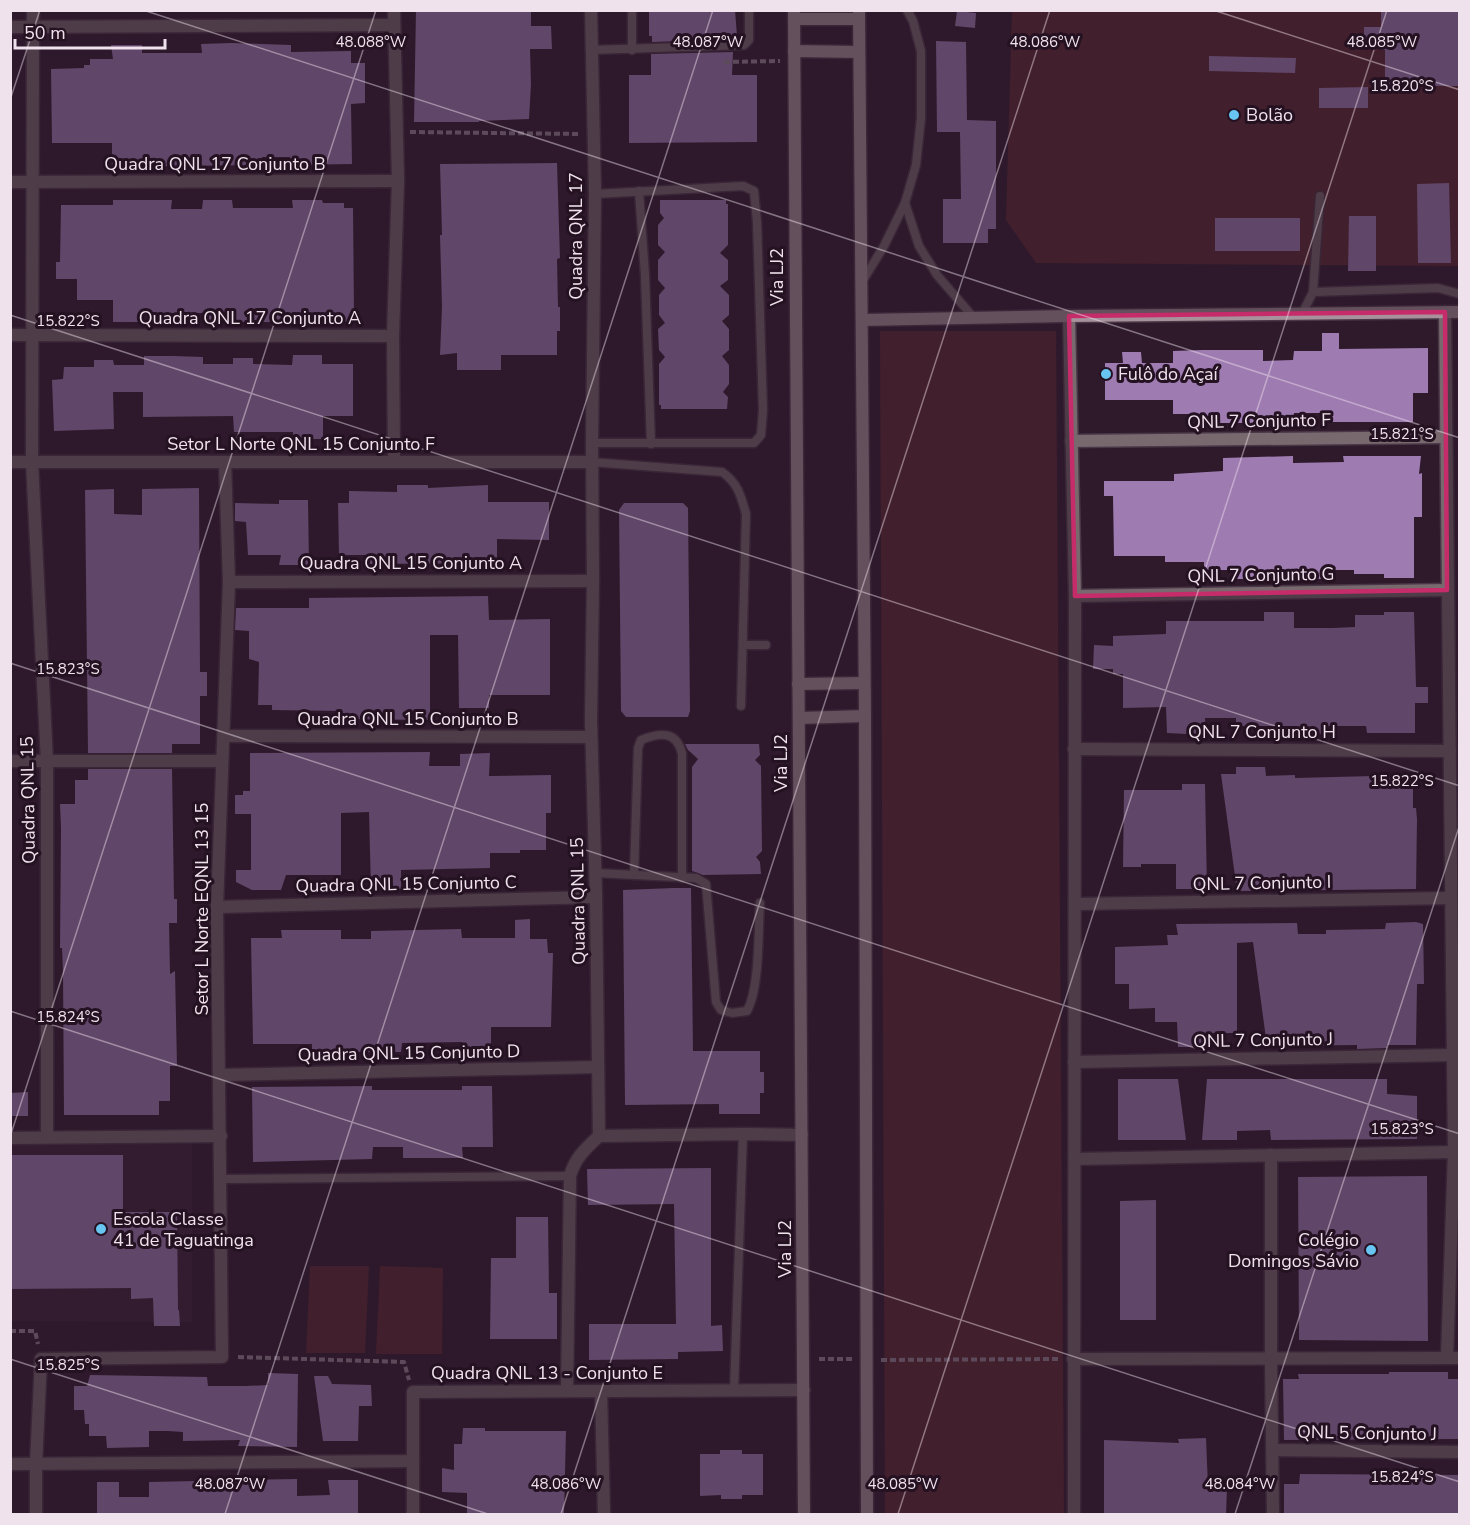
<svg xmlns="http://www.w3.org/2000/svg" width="1470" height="1525" viewBox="0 0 1470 1525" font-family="'Nunito Sans',sans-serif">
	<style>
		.built { fill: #3a2136 }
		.green { fill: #5c262d }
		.building { fill: #9e7cb2 }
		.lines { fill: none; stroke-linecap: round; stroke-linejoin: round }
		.lane-casing { stroke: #493646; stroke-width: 11 }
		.street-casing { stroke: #493646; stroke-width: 15 }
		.secondary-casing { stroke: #493646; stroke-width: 15 }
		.path { stroke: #968693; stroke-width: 4; stroke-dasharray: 6 3; stroke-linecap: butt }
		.lane { stroke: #77696e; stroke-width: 8 }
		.street { stroke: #77696e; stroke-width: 12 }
		.secondary { stroke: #a7919a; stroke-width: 12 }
		.marked { fill: none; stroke: #c72c6a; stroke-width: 4.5; stroke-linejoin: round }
		.ticks { fill: none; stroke: #f0e2ed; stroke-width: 1.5; stroke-opacity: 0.45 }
		.poi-dot { fill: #68c4f0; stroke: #241121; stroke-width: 2 }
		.labels { text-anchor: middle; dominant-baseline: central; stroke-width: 6; stroke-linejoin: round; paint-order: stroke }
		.poi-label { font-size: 18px; fill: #f0e2ed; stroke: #241121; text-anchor: start }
		.street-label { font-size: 18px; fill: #f0e2ed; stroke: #241121 }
		.ticks-label { font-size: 15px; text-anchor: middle; fill: #f0e2ed; stroke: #241121; stroke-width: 6; stroke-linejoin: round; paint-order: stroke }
	</style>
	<rect width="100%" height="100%" fill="#2e1a2b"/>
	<polygon class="built" points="192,1136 192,1322 11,1321 10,1138"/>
	<g class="green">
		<polygon points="1012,11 1459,11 1459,266 1036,263 1006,220"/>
		<polygon points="880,331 1056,331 1064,1514 885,1514"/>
		<polygon points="310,1266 369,1266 365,1353 306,1353"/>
		<polygon points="380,1266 443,1268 442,1354 376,1354"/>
	</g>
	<g class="building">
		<polygon points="416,10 531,10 531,26 551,26 552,49 530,49 531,84 529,119 479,121 479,122 414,122"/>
		<polygon points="649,10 735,10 737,36 734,36 734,39 652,42 652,36 649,36"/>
		<polygon points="1381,10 1460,10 1459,86 1385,86 1385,50 1381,50 1381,48 1364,48 1364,27 1381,27"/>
		<polygon points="957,11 976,13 975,28 955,26"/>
		<polygon points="936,41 966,42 967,120 996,121 996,229 988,229 988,243 943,243 943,199 961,199 960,132 937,132"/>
		<polygon points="231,43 291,45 291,52 351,51 351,63 365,63 365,103 351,104 352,164 291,165 290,157 262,157 262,165 112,167 112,143 52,143 51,69 84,68 84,65 90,65 90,59 113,59 111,45 142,45 142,53 202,53 201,44"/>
		<polygon points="733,52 732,75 757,75 757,142 629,143 629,75 651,75 651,54"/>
		<polygon points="1209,56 1296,58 1295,73 1209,71"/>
		<polygon points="1368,87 1368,108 1319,108 1319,88"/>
		<polygon points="557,163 560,258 557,259 558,307 560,307 560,331 557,331 557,355 501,355 501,370 457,370 457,353 440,355 442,307 440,235 442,235 440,164"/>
		<polygon points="1449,183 1451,263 1418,263 1417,184"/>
		<polygon points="113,200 172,200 171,209 202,209 203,200 232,200 233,208 293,208 292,200 322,200 323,203 344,203 344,208 353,208 354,314 353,322 203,322 205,313 143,313 143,322 113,322 113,300 77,300 77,279 56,279 56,262 60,262 61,205 113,205"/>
		<polygon points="660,200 726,200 726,204 728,204 728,245 720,253 728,260 728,280 720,286 729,295 729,315 722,321 729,329 729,350 722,356 729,365 729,384 723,392 728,397 727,409 661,409 661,405 659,405 659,364 665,357 659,350 658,329 665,323 659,315 659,295 665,288 658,280 658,260 665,252 658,245 658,225 664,218 660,213"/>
		<polygon points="1349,216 1376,216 1376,271 1348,271"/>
		<rect x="1215" y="218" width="85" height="33"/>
		<polygon points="1322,333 1339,333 1339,349 1428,348 1428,393 1413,393 1413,422 1324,422 1322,413 1294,413 1293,423 1204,423 1203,414 1173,414 1173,400 1105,400 1105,363 1123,363 1122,352 1141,352 1142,363 1173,363 1173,351 1203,350 1263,350 1263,361 1293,360 1294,351 1322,351"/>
		<polygon points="293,355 322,355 322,364 353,364 353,416 323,416 323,439 293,439 293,432 234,432 233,416 143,417 143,392 113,392 114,429 54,431 52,380 63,379 64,367 94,367 94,360 113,360 114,365 144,365 144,356 173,356 203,357 203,364 233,364 233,358 253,358 253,364 292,365"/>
		<polygon points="1293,456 1293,463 1344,462 1343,456 1421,456 1419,474 1422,473 1422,517 1414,517 1414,578 1384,578 1384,574 1354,574 1354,570 1325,570 1324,579 1234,579 1233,570 1204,570 1204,562 1165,562 1165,556 1114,556 1113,496 1104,496 1104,481 1174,481 1174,474 1223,471 1223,458"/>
		<polygon points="397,485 428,485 428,488 488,485 488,502 549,502 549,540 497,539 497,563 369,564 369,555 339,555 338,503 349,503 349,491 397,492"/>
		<polygon points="199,488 200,672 207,672 207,696 200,696 200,744 172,744 172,753 88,753 85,490 114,489 114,514 142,515 142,489"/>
		<polygon points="279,500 308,500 309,565 279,565 281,555 248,555 246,522 235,521 235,503 279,504"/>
		<polygon points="624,503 683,503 688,508 690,711 688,717 626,717 621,711 619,510"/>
		<polygon points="488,596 489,620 550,619 550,695 489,695 489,708 459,708 458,635 430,635 430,720 340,719 340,711 272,710 272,705 258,705 259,662 249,659 249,631 235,630 236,608 309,608 309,598"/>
		<polygon points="1264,612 1294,612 1294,628 1333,628 1355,627 1355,615 1384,615 1384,612 1414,612 1416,687 1428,687 1428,703 1415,703 1415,733 1367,733 1366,726 1325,726 1325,734 1295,733 1297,726 1236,726 1236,718 1205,718 1206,735 1167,733 1166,707 1123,708 1123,674 1113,674 1113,669 1093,669 1094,645 1113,646 1113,636 1166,634 1166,621 1264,621"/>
		<polygon points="685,744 759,744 760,755 755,760 761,766 762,851 756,857 760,862 761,874 703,875 692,871 692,767 698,759 688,750"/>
		<polygon points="430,752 429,766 460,766 460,754 490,753 489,776 551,775 551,813 546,813 546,850 520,850 520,853 490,853 490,868 401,870 401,889 371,890 369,812 341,813 341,875 286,875 281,890 252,890 236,882 236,870 251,870 251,814 235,814 235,795 243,795 243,791 250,791 250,753"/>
		<polygon points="1236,767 1265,767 1266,776 1295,775 1295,778 1413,775 1413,808 1416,808 1417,819 1416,889 1237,891 1221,774 1236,774"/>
		<polygon points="88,769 172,769 174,899 177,899 177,923 169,923 170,974 175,971 177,1066 170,1066 170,1101 159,1101 159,1115 64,1115 63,971 62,948 60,948 61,828 60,804 75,804 75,780 88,780"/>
		<polygon points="1182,784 1205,784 1207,889 1176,889 1176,864 1141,864 1141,867 1123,867 1124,790 1182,790"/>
		<polygon points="674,888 691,888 693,1051 760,1051 760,1072 764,1072 764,1093 760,1093 760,1114 719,1114 719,1104 625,1105 623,890"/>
		<polygon points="530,919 530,939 547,939 548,953 553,953 551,1027 491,1027 491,1051 462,1052 462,1042 402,1043 401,1052 312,1052 312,1044 253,1044 251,938 282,938 281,930 341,930 341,939 371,939 371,931 461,929 462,938 515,938 515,920"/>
		<polygon points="1416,922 1423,924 1424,984 1417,984 1416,1045 1387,1045 1387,1048 1357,1049 1357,1045 1267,1046 1253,942 1237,943 1237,1033 1206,1033 1207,1047 1178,1047 1177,1022 1155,1022 1155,1008 1129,1009 1129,984 1115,984 1115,947 1168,945 1167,935 1178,935 1176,924 1297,923 1298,934 1326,934 1326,930 1385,929 1386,923"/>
		<polygon points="1118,1079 1178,1079 1186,1140 1118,1140"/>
		<polygon points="1207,1079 1387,1079 1387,1094 1417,1096 1417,1139 1271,1140 1270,1130 1237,1131 1237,1140 1202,1140"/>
		<polygon points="372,1086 372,1090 462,1090 462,1086 492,1086 493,1147 462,1147 463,1158 403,1158 403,1147 373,1147 372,1159 253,1162 252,1087"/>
		<polygon points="28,1092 28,1116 10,1116 10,1093"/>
		<polygon points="10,1155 123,1155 123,1212 177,1212 178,1310 179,1310 180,1326 154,1326 153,1298 131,1299 131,1288 10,1289"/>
		<polygon points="711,1168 711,1326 722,1325 723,1351 678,1352 678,1359 589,1360 589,1324 676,1324 674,1204 588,1205 587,1169"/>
		<polygon points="1427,1176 1428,1341 1299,1340 1298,1177"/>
		<polygon points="1156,1200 1156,1320 1120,1320 1120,1201"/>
		<polygon points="516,1217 548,1217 549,1293 557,1293 557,1339 490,1339 491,1258 516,1258"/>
		<polygon points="1389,1372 1448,1372 1448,1379 1459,1379 1460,1439 1284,1440 1283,1379 1299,1379 1298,1374 1389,1374"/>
		<polygon points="268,1373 298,1374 297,1447 238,1446 240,1440 183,1441 183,1432 168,1431 149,1431 149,1447 107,1448 106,1436 89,1436 89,1424 85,1424 84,1410 74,1410 74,1386 87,1386 90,1375 207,1377 208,1386 246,1386 268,1385"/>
		<polygon points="314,1376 328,1376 332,1384 371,1385 372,1406 359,1406 358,1441 323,1441"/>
		<polygon points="463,1428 485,1428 485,1431 566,1431 564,1515 467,1515 467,1493 442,1492 442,1468 454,1470 454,1444 462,1444"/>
		<polygon points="1206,1438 1208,1487 1227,1487 1226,1515 1104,1515 1104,1440 1179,1443 1178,1439"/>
		<polygon points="720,1450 742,1450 742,1454 763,1454 763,1495 742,1495 742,1499 721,1499 721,1495 700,1496 700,1454 720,1454"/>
		<polygon points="1300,1474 1460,1475 1460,1515 1284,1515 1284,1484 1299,1484"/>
		<polygon points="297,1479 297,1496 330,1495 328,1480 358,1480 358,1515 97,1515 97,1482 119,1482 119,1497 149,1497 149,1482"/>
	</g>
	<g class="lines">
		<defs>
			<g id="lane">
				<polyline points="590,50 744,45 749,40 749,10"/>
				<polyline points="632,50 632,10"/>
				<polyline points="639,191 645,275 651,444"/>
				<polyline points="905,203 919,246 937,275 974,318"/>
				<polyline points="862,282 884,246 905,203 916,165 921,118 921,51 913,21 907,10"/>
				<polyline points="1313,292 1320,196"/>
				<polyline points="1302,314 1313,292 1438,288 1460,294"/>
				<polyline points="592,443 754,443 761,435 763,410 757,222 754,191 743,186 595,194"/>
				<path d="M591,462L722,472C738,483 741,496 746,514L741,706"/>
				<polyline points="744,645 766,645"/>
				<path d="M596,873L696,878L706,884L716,1002L721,1010L732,1013L747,1011C760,987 758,932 760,903"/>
				<path d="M634,875L638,748L641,740C661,732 677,731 682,754V878"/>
				<polyline points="221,1179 570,1176"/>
				<polyline points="734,1391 743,1134"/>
			</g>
			<g id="street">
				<polyline points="33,10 32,462 47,762 47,1137"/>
				<polyline points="394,10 398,181 393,336 394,461"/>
				<polyline points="591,10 595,194 592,443 593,581 591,721 596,897 599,1136 743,1134 802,1135"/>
				<polyline points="10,27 394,25"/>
				<polyline points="10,182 398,181"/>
				<polyline points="1445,312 1454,1152 1447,1358"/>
				<polyline points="1069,316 1075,596 1074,1514"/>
				<polyline points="10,335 393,336"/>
				<polyline points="1071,441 1446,437"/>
				<polyline points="10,462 591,462"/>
				<polyline points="229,582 593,581"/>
				<polyline points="1075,596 1447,590"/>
				<polyline points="224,736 591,737"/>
				<polyline points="1074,749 1450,751"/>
				<polyline points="10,761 221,761"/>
				<polyline points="1075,904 1450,898"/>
				<polyline points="217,907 596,897"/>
				<polyline points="1074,1062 1453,1055"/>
				<polyline points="220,1075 598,1067"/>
				<polyline points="10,1138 221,1136"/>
				<polyline points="1271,1155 1271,1359 1273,1514"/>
				<polyline points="1075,1159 1454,1152"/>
				<polyline points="1073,1359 1460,1358"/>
				<path d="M567,1391L570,1176C575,1158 585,1149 599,1136"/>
				<polyline points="601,1391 604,1514"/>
				<polyline points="1273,1450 1460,1452"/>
				<polyline points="10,1464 413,1461 413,1392 804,1390"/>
				<polyline points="36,1514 36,1464 41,1359 222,1357 217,907 229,582 225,462"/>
				<polyline points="413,1514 413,1461"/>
			</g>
			<g id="secondary">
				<polyline points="794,10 804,1514"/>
				<polyline points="859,10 865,716 867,1514"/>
				<polyline points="794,19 859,19"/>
				<polyline points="794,51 859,52"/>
				<polyline points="862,320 1069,316 1460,312"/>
				<polyline points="798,684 864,683"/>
				<polyline points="799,718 865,716"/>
			</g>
		</defs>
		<use href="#lane" class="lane-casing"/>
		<use href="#street" class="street-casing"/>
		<use href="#secondary" class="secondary-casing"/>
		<g class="path">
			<polyline points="724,62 780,61"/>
			<polyline points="410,132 580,134"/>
			<polyline points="10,1331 35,1331 38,1344"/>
			<polyline points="238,1357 404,1362 409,1380"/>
			<polyline points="819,1359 853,1359"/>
			<polyline points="881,1360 1058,1359"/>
		</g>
		<use href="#lane" class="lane"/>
		<use href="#street" class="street"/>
		<use href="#secondary" class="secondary"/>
	</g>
	<path d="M0 0H1470V1525H0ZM1445,312L1447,590L1075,596L1069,316Z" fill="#2e1a2b" fill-opacity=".55" fill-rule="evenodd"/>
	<path class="marked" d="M1445,312L1447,590L1075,596L1069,316Z"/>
	<path class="ticks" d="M143,10L1460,438M1213,10L1460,90M10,100L40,10M10,315L1460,786M10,663L1460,1134M10,1011L1460,1482M10,1137L376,10M10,1359L488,1514M225,1514L713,10M561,1514L1050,10M898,1514L1387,10M1235,1514L1460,824"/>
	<g class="poi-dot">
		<circle cx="1234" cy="115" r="6"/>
		<circle cx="1106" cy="374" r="6"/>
		<circle cx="101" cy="1229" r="6"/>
		<circle cx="1371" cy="1250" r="6"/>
	</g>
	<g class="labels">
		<g class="poi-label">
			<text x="1246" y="115">Bolão</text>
			<text x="1118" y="374">Fulô do Açaí</text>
			<text x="113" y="1219">Escola Classe<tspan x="113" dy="21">41 de Taguatinga</tspan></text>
			<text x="1359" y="1240" text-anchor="end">Colégio<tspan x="1359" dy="21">Domingos Sávio</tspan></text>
		</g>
		<g class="street-label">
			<text x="215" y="164">Quadra QNL 17 Conjunto B</text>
			<text transform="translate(576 236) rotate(-90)">Quadra QNL 17</text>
			<text transform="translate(777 277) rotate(-90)">Via LJ2</text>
			<text x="250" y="318">Quadra QNL 17 Conjunto A</text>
			<text transform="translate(1259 421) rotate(-1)">QNL 7 Conjunto F</text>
			<text x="301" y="444">Setor L Norte QNL 15 Conjunto F</text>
			<text x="411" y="563">Quadra QNL 15 Conjunto A</text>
			<text transform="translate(1261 575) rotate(-1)">QNL 7 Conjunto G</text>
			<text x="408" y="719">Quadra QNL 15 Conjunto B</text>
			<text x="1262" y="732">QNL 7 Conjunto H</text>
			<text transform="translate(781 763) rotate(-90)">Via LJ2</text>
			<text transform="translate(28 800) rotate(-91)">Quadra QNL 15</text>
			<text transform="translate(1262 883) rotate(-1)">QNL 7 Conjunto I</text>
			<text transform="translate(406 884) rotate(-1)">Quadra QNL 15 Conjunto C</text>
			<text transform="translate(578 901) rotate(-91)">Quadra QNL 15</text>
			<text transform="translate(202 909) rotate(-90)">Setor L Norte EQNL 13 15</text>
			<text transform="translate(1263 1040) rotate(-1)">QNL 7 Conjunto J</text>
			<text transform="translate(409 1053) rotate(-1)">Quadra QNL 15 Conjunto D</text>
			<text transform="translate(785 1249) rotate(-90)">Via LJ2</text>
			<text x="547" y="1373">Quadra QNL 13 - Conjunto E</text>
			<text transform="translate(1367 1433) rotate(1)">QNL 5 Conjunto J</text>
		</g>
	</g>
	<g class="ticks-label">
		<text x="371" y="47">48.088°W</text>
		<text x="708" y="47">48.087°W</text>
		<text x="1045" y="47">48.086°W</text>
		<text x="1382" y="47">48.085°W</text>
		<text x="1402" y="91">15.820°S</text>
		<text x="68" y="326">15.822°S</text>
		<text x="1402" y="439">15.821°S</text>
		<text x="68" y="674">15.823°S</text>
		<text x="1402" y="786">15.822°S</text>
		<text x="68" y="1022">15.824°S</text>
		<text x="1402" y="1134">15.823°S</text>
		<text x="68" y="1370">15.825°S</text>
		<text x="1402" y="1482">15.824°S</text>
		<text x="1240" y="1489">48.084°W</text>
		<text x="230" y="1489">48.087°W</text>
		<text x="566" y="1489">48.086°W</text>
		<text x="903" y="1489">48.085°W</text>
	</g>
	<rect width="1470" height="1525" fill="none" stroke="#f0e2ed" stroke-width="24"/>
	<path d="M15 39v9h150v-9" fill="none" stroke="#f0e2ed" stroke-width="3"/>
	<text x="24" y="39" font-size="18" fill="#f0e2ed" stroke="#241121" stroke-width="4.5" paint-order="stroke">50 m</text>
</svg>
